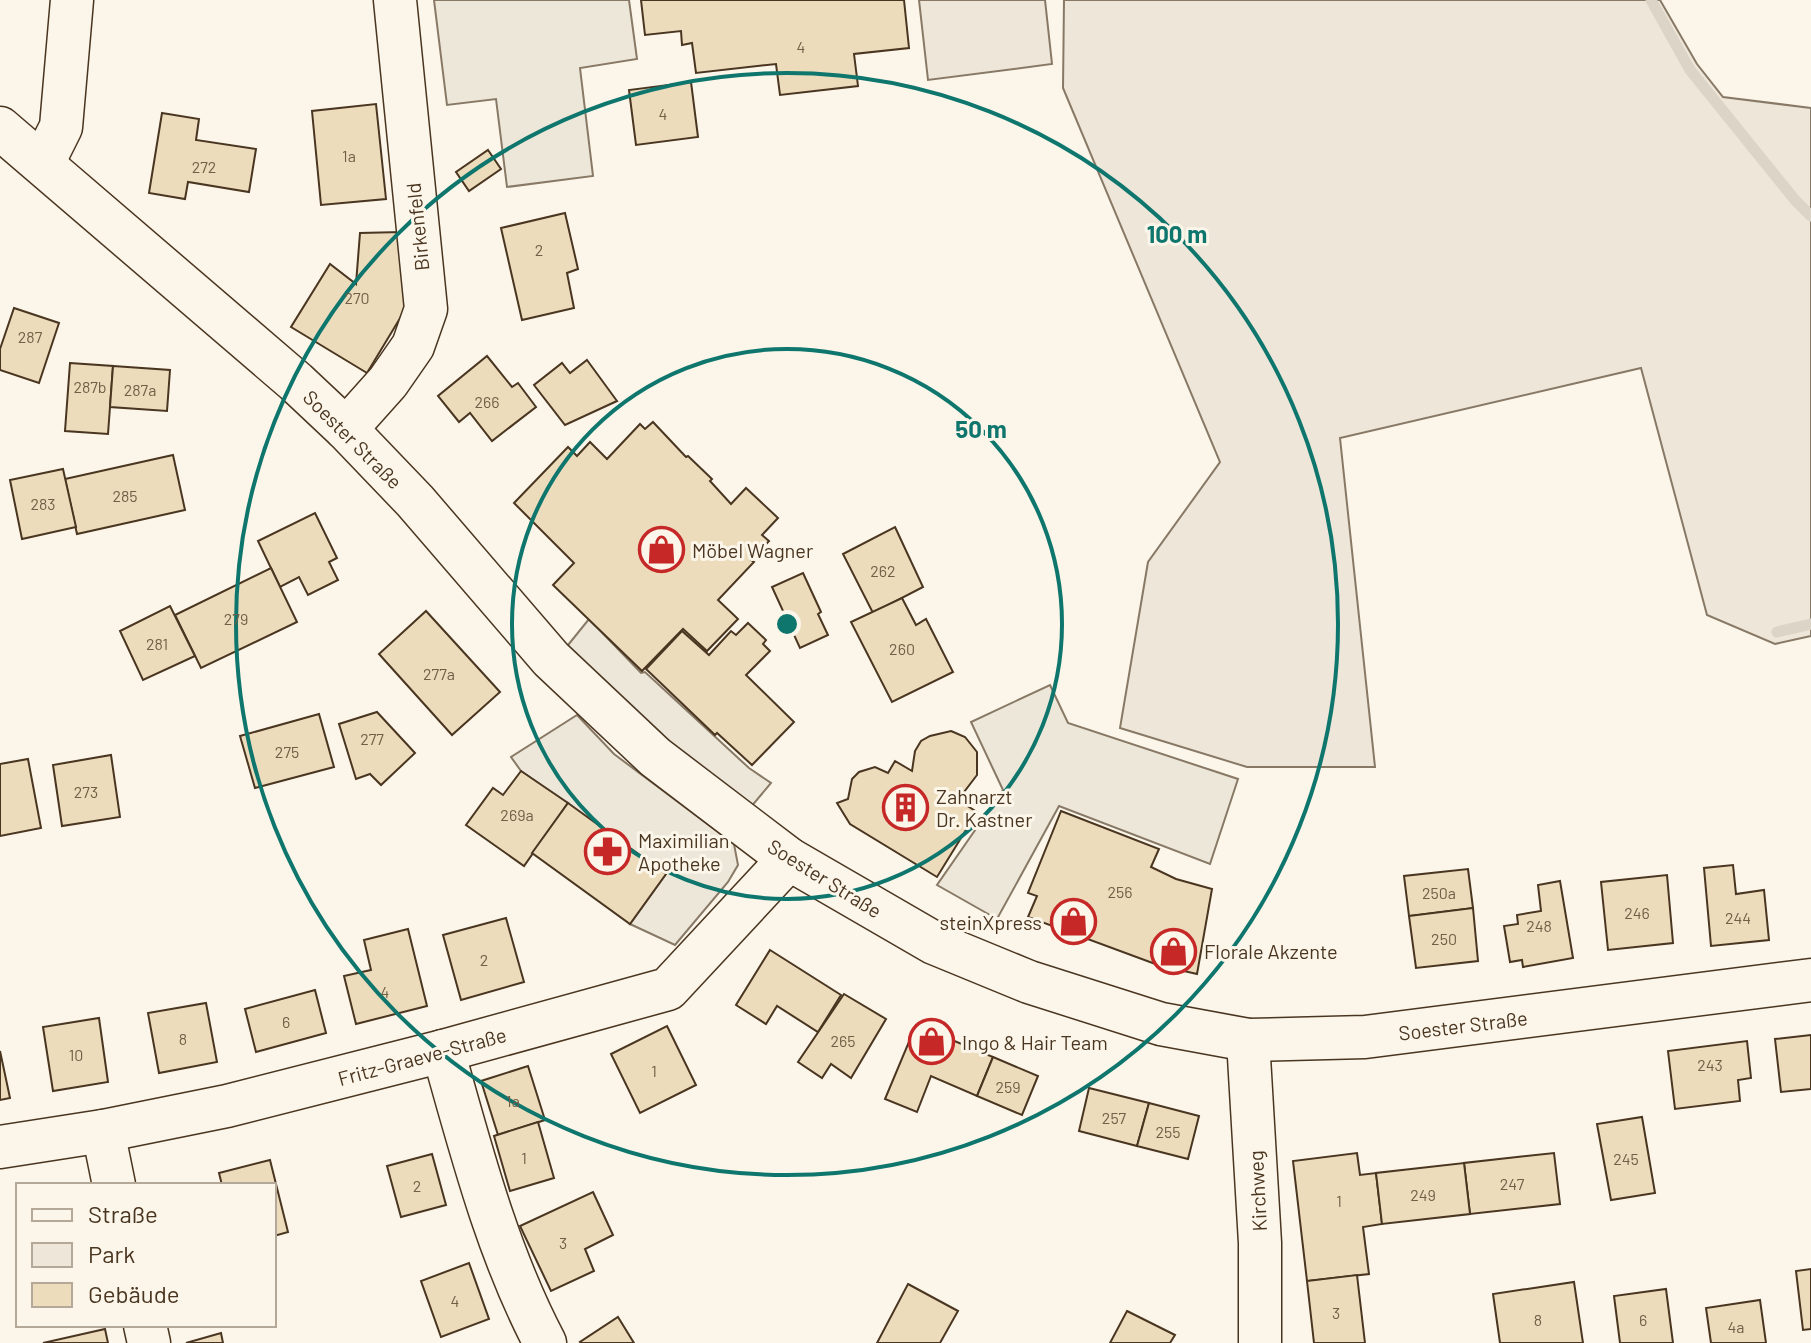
<svg xmlns="http://www.w3.org/2000/svg" width="1811" height="1343" viewBox="0 0 1811 1343" font-family="Barlow,sans-serif">
	<style>
		.green { fill: #ede6d9; stroke: #887966; stroke-width: 2 }
		.parking { fill: #ede7d9; stroke: #887966; stroke-width: 2 }
		.lines { fill: none; stroke-linecap: round; stroke-linejoin: round }
		.stream { stroke: #dcd4c6; stroke-width: 11 }
		.building { fill: #ecdcbc; stroke: #4a3520; stroke-width: 2 }
		.minor-casing { stroke: #4a3520; stroke-width: 45 }
		.minor { stroke: #fbf6e9; stroke-width: 42 }
		.ring { fill: none; stroke: #0f766e; stroke-width: 4 }
		.labels { text-anchor: middle; dominant-baseline: central; stroke-width: 6; stroke-linejoin: round; paint-order: stroke }
		.number-label { font-size: 16px; fill: #725f47 }
		.street-label { font-size: 20px; fill: #4a3520; stroke: #fbf6e9 }
		.poi-label { font-size: 20px; fill: #4a3520; stroke: #fbf6e9; text-anchor: start }
		.centre { fill: #0f766e; stroke: #fbf6e9; stroke-width: 4 }
		.ring-label { font-size: 24px; text-anchor: middle; font-weight: bold; fill: #0f766e; stroke: #fbf6e9; stroke-width: 6; stroke-linejoin: round; paint-order: stroke }
	</style>
	<rect width="100%" height="100%" fill="#fbf6e9"/>
	<g class="green">
		<polygon points="919,0 1045,0 1052,64 928,80"/>
		<polygon points="1064,0 1660,0 1697,64 1723,97 1811,108 1811,636 1775,644 1707,615 1641,368 1340,438 1375,767 1247,767 1120,728 1148,562 1220,462 1063,88"/>
	</g>
	<g class="parking">
		<polygon points="434,0 629,0 637,59 580,68 593,176 507,187 496,99 447,105"/>
		<polygon points="589,619 641,673 645,672 749,768 771,783 751,807 660,738 564,650"/>
		<polygon points="1050,685 1068,723 1238,779 1210,864 1059,806 997,919 937,885 1003,790 971,722"/>
		<polygon points="577,715 614,754 734,844 738,865 728,882 675,945 630,924 666,874 521,771 511,757"/>
	</g>
	<g class="lines">
		<g class="stream">
			<polyline points="1651,0 1690,70 1795,200 1811,216"/>
			<polyline points="1777,632 1811,624"/>
		</g>
	</g>
	<g class="building">
		<polygon points="641,0 904,0 909,48 854,54 858,86 780,95 776,64 696,73 692,43 682,45 681,31 645,35"/>
		<polygon points="691,82 698,137 636,145 629,90"/>
		<polygon points="376,104 386,199 321,205 312,111"/>
		<polygon points="162,113 199,119 196,140 256,149 249,192 188,182 185,199 149,193"/>
		<polygon points="488,150 501,169 469,191 456,172"/>
		<polygon points="565,213 578,269 567,273 574,308 522,320 501,228"/>
		<polygon points="401,232 405,310 367,373 291,327 330,264 356,284 360,233"/>
		<polygon points="14,308 59,323 39,383 0,370 0,349"/>
		<polygon points="487,356 512,387 518,383 536,407 492,441 470,413 459,422 438,396"/>
		<polygon points="587,360 617,401 565,425 534,385 562,363 570,373"/>
		<polygon points="70,363 113,366 108,434 65,431"/>
		<polygon points="113,366 170,370 167,411 110,407"/>
		<polygon points="653,422 686,457 688,456 712,479 710,481 731,504 746,488 778,518 762,535 769,541 751,560 754,562 718,600 738,619 707,651 683,629 642,671 553,585 574,563 514,503 568,447 577,456 590,442 607,459 640,424 645,429"/>
		<polygon points="173,455 185,510 77,534 65,479"/>
		<polygon points="63,469 76,527 22,539 10,480"/>
		<polygon points="315,513 337,558 329,562 338,580 308,595 299,577 280,587 258,541"/>
		<polygon points="895,527 923,587 873,613 843,554"/>
		<polygon points="271,568 297,622 201,668 175,615"/>
		<polygon points="803,573 821,612 818,614 828,635 800,648 772,587"/>
		<polygon points="902,598 916,625 926,619 953,672 892,702 851,622"/>
		<polygon points="170,606 195,656 143,680 120,631"/>
		<polygon points="426,611 500,692 452,735 379,654"/>
		<polygon points="748,623 766,640 763,644 770,651 746,675 794,722 752,765 717,733 715,735 646,669 682,631 709,655 731,631 736,635"/>
		<polygon points="377,712 415,753 381,785 370,774 356,779 339,724"/>
		<polygon points="319,714 334,767 255,788 240,736"/>
		<polygon points="951,731 965,737 977,752 977,775 958,800 977,812 937,877 850,824 837,803 848,799 852,779 859,772 875,767 888,773 895,761 912,771 915,751 921,741 930,736"/>
		<polygon points="111,755 120,817 62,826 53,765"/>
		<polygon points="28,759 41,828 0,836 0,764"/>
		<polygon points="521,771 568,803 524,866 466,825 493,788 503,795"/>
		<polygon points="568,803 666,874 630,924 532,853"/>
		<polygon points="1061,811 1159,849 1151,867 1176,879 1212,889 1197,974 1158,965 1028,917 1037,896 1028,893"/>
		<polygon points="1733,865 1736,894 1764,890 1769,940 1711,946 1704,868"/>
		<polygon points="1468,869 1473,908 1409,916 1404,876"/>
		<polygon points="1667,875 1673,943 1608,950 1601,882"/>
		<polygon points="1560,881 1573,958 1523,967 1522,960 1510,962 1504,926 1518,924 1517,915 1541,911 1538,885"/>
		<polygon points="1473,908 1478,961 1416,968 1409,916"/>
		<polygon points="506,918 524,982 461,1000 443,935"/>
		<polygon points="408,929 427,1006 356,1024 344,976 371,970 364,940"/>
		<polygon points="770,950 841,995 818,1032 777,1006 766,1024 736,1005"/>
		<polygon points="315,990 326,1033 256,1052 245,1009"/>
		<polygon points="844,994 886,1019 851,1078 831,1064 822,1078 798,1062"/>
		<polygon points="206,1003 217,1062 159,1073 148,1013"/>
		<polygon points="99,1018 108,1082 53,1091 43,1027"/>
		<polygon points="916,1025 993,1057 977,1096 931,1076 917,1112 885,1099"/>
		<polygon points="667,1026 696,1085 640,1113 611,1054"/>
		<polygon points="1811,1035 1811,1089 1781,1092 1775,1039"/>
		<polygon points="1747,1041 1751,1078 1738,1080 1740,1101 1675,1109 1668,1051"/>
		<polygon points="0,1051 10,1098 0,1100"/>
		<polygon points="993,1057 1038,1076 1022,1115 977,1096"/>
		<polygon points="528,1066 545,1120 498,1135 481,1081"/>
		<polygon points="1089,1088 1149,1103 1137,1146 1079,1131"/>
		<polygon points="1149,1103 1199,1116 1188,1159 1137,1146"/>
		<polygon points="1642,1117 1655,1193 1611,1200 1597,1124"/>
		<polygon points="538,1122 554,1178 510,1191 494,1136"/>
		<polygon points="1357,1153 1360,1175 1376,1173 1382,1224 1363,1227 1369,1274 1307,1281 1293,1161"/>
		<polygon points="1554,1153 1560,1204 1470,1214 1464,1163"/>
		<polygon points="432,1154 446,1205 401,1217 387,1166"/>
		<polygon points="270,1160 288,1232 274,1236 274,1185 222,1185 219,1173"/>
		<polygon points="1464,1163 1470,1214 1382,1224 1376,1173"/>
		<polygon points="593,1192 613,1235 585,1249 594,1271 551,1291 520,1226"/>
		<polygon points="469,1263 489,1319 441,1337 421,1281"/>
		<polygon points="1811,1269 1811,1329 1803,1330 1796,1271"/>
		<polygon points="1357,1275 1365,1343 1314,1343 1307,1281"/>
		<polygon points="1574,1282 1583,1343 1500,1343 1493,1294"/>
		<polygon points="908,1284 958,1311 940,1343 877,1343"/>
		<polygon points="1666,1289 1673,1343 1620,1343 1614,1296"/>
		<polygon points="1760,1300 1766,1343 1711,1343 1706,1308"/>
		<polygon points="1127,1311 1175,1335 1170,1343 1110,1343"/>
		<polygon points="618,1317 634,1343 581,1343 580,1342"/>
		<polygon points="105,1329 108,1343 43,1343"/>
		<polygon points="221,1333 223,1343 186,1343"/>
	</g>
	<g class="lines">
		<defs>
			<g id="minor">
				<polyline points="0,128 296,382 346,429 415,501 551,659 655,757 789,859 934,943 1029,982 1161,1024 1248,1040 1365,1037 1811,980"/>
				<polyline points="43,163 61,127 72,0"/>
				<polyline points="346,429 388,382 413,346 426,309 395,0"/>
				<polyline points="1248,1040 1260,1243 1260,1343"/>
				<path d="M443,1051C471,1150 497,1252 545,1343"/>
				<polyline points="103,1131 114,1185"/>
				<polyline points="0,1147 103,1131 227,1106 443,1051 668,989 789,859"/>
				<polyline points="145,1325 149,1343"/>
			</g>
		</defs>
		<use href="#minor" class="minor-casing"/>
		<use href="#minor" class="minor"/>
	</g>
	<g class="ring">
		<circle cx="787" cy="624" r="275"/>
		<circle cx="787" cy="624" r="551"/>
	</g>
	<defs>
		<symbol id="shop-ring" viewBox="-11 -11 22 22"><circle r="9.5" fill="#fbf6e9" stroke="#c62828" stroke-width="1.5"/><path d="M-5-2.5h2.3a2.7 3.5 0 0 1 5.4 0H5L5.5 6h-11ZM-1.5-2.5h3a1.5 2.3 0 0 0-3 0Z" fill="#c62828"/></symbol>
		<symbol id="building-ring" viewBox="-11 -11 22 22"><circle r="9.5" fill="#fbf6e9" stroke="#c62828" stroke-width="1.5"/><path d="M-4-6H4V6H1V3H-1V6H-4ZM-2.5-4.3h1.7v1.8h-1.7ZM.8-4.3h1.7v1.8H.8ZM-2.5-1h1.7V.8h-1.7ZM.8-1h1.7V.8H.8Z" fill="#c62828"/></symbol>
		<symbol id="pharmacy-ring" viewBox="-11 -11 22 22"><circle r="9.5" fill="#fbf6e9" stroke="#c62828" stroke-width="1.5"/><path d="M-2-6h4v4h4v4h-4v4h-4v-4h-4v-4h4Z" fill="#c62828"/></symbol>
	</defs>
	<g fill-rule="evenodd">
		<use href="#shop-ring" x="636" y="524" width="51" height="51"/>
		<use href="#building-ring" x="880" y="782" width="51" height="51"/>
		<use href="#pharmacy-ring" x="582" y="826" width="51" height="51"/>
		<use href="#shop-ring" x="1048" y="896" width="51" height="51"/>
		<use href="#shop-ring" x="1148" y="926" width="51" height="51"/>
		<use href="#shop-ring" x="906" y="1016" width="51" height="51"/>
	</g>
	<g class="labels">
		<g class="number-label">
			<text x="801" y="46">4</text>
			<text x="663" y="113">4</text>
			<text x="349" y="155">1a</text>
			<text x="204" y="166">272</text>
			<text x="539" y="249">2</text>
			<text x="357" y="297">270</text>
			<text x="30" y="336">287</text>
			<text x="90" y="386">287b</text>
			<text x="140" y="389">287a</text>
			<text x="487" y="401">266</text>
			<text x="125" y="495">285</text>
			<text x="43" y="503">283</text>
			<text x="883" y="570">262</text>
			<text x="236" y="618">279</text>
			<text x="157" y="643">281</text>
			<text x="902" y="648">260</text>
			<text x="439" y="673">277a</text>
			<text x="372" y="738">277</text>
			<text x="287" y="751">275</text>
			<text x="86" y="791">273</text>
			<text x="517" y="814">269a</text>
			<text x="1120" y="891">256</text>
			<text x="1439" y="892">250a</text>
			<text x="1637" y="912">246</text>
			<text x="1738" y="917">244</text>
			<text x="1539" y="925">248</text>
			<text x="1444" y="938">250</text>
			<text x="484" y="959">2</text>
			<text x="385" y="991">4</text>
			<text x="286" y="1021">6</text>
			<text x="183" y="1038">8</text>
			<text x="843" y="1040">265</text>
			<text x="76" y="1054">10</text>
			<text x="1710" y="1064">243</text>
			<text x="654" y="1070">1</text>
			<text x="1008" y="1086">259</text>
			<text x="513" y="1100">1a</text>
			<text x="1114" y="1117">257</text>
			<text x="1168" y="1131">255</text>
			<text x="524" y="1157">1</text>
			<text x="1626" y="1158">245</text>
			<text x="1512" y="1183">247</text>
			<text x="417" y="1185">2</text>
			<text x="1423" y="1194">249</text>
			<text x="1339" y="1200">1</text>
			<text x="563" y="1242">3</text>
			<text x="455" y="1300">4</text>
			<text x="1336" y="1312">3</text>
			<text x="1538" y="1319">8</text>
			<text x="1643" y="1319">6</text>
			<text x="1736" y="1326">4a</text>
		</g>
		<g class="street-label">
			<text transform="translate(417 227) rotate(-96)">Birkenfeld</text>
			<text transform="translate(353 439) rotate(45)">Soester Straße</text>
			<text transform="translate(825 878) rotate(32)">Soester Straße</text>
			<text transform="translate(1463 1025) rotate(-7)">Soester Straße</text>
			<text transform="translate(422 1056) rotate(-15)">Fritz-Graeve-Straße</text>
			<text transform="translate(1257 1191) rotate(-93)">Kirchweg</text>
		</g>
		<g class="poi-label">
			<text x="692" y="550">Möbel Wagner</text>
			<text x="936" y="796">Zahnarzt<tspan x="936" dy="23">Dr. Kastner</tspan></text>
			<text x="638" y="840">Maximilian<tspan x="638" dy="23">Apotheke</tspan></text>
			<text x="1042" y="922" text-anchor="end">steinXpress</text>
			<text x="1204" y="951">Florale Akzente</text>
			<text x="962" y="1042">Ingo &amp; Hair Team</text>
		</g>
	</g>
	<circle cx="787" cy="624" r="12" class="centre"/>
	<g class="ring-label">
		<text x="1177" y="243">100 m</text>
		<text x="981" y="438">50 m</text>
	</g>
	<rect x="16" y="1183" width="260" height="144" fill="#fbf6e9" stroke="#b4a999" stroke-width="2"/>
	<rect x="32" y="1209" width="40" height="12" fill="#fbf6e9" stroke="#b4a999" stroke-width="2"/>
	<text x="88" y="1223" font-size="24" fill="#4a3520">Straße</text>
	<rect x="32" y="1243" width="40" height="24" fill="#ede6d9" stroke="#b4a999" stroke-width="2"/>
	<text x="88" y="1263" font-size="24" fill="#4a3520">Park</text>
	<rect x="32" y="1283" width="40" height="24" fill="#ecdcbc" stroke="#b4a999" stroke-width="2"/>
	<text x="88" y="1303" font-size="24" fill="#4a3520">Gebäude</text>
</svg>
